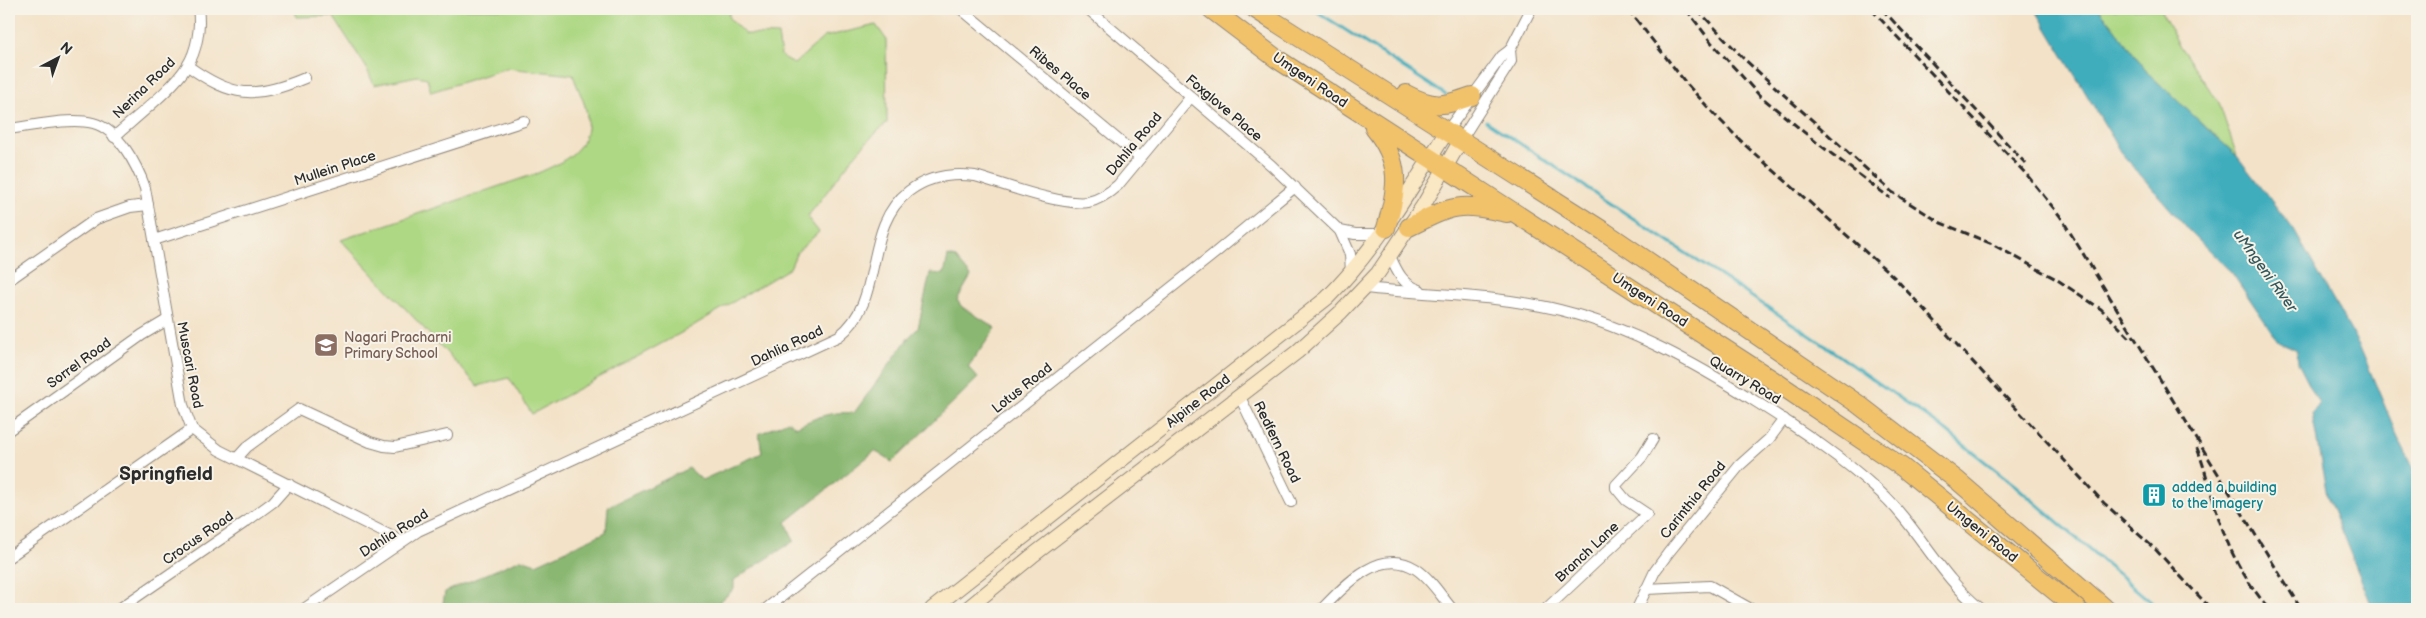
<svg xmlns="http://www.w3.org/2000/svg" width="2426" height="618" viewBox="0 0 2426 618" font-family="'Balsamiq Sans',sans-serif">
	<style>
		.green { fill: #aed884; stroke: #6c8258 }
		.forest { fill: #8ab872; stroke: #5a724e }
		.water { fill: #3fadbd; stroke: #356c74 }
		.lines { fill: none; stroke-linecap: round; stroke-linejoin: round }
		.stream { stroke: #3fadbd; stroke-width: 3 }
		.street-casing { stroke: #8f867a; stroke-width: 12 }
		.secondary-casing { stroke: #8f867a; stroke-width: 16 }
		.highway-casing { stroke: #8f867a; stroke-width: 20 }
		.street { stroke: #fff; stroke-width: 10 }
		.secondary { stroke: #fae7c3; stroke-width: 14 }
		.highway { stroke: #f2c26a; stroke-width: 18 }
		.rail { stroke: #2b2b2b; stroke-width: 3; stroke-dasharray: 8 4; stroke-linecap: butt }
		.labels { text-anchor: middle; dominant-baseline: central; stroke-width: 4; stroke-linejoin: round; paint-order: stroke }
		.street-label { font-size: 14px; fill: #2b2b2b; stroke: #f7f3e8 }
		.education-label { font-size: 14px; fill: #785e54; stroke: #f7f3e8; text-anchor: start }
		.culture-label { font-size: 14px; fill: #0d838f; stroke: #f7f3e8; text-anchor: start }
		.water-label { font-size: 15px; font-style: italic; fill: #32585e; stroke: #f7f3e8 }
		.district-label { font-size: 19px; font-weight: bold; fill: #2b2b2b; stroke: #f7f3e8 }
	</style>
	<rect width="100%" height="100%" fill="#f7f3e8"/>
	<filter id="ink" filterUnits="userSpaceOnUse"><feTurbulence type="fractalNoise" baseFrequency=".02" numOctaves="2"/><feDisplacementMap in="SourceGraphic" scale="10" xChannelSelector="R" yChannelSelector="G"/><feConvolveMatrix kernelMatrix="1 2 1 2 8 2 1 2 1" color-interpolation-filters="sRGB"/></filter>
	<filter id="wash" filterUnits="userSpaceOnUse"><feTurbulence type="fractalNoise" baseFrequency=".0096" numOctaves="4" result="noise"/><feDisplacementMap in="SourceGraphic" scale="20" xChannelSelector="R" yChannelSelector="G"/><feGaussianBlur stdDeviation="1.12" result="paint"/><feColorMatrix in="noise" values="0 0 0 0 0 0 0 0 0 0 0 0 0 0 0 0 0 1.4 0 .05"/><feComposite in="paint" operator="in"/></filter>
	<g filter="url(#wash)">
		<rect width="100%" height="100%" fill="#f3e2c8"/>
		<g class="green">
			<path d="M294,9H729V18L745,34L778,35L781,56L794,64L824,37L876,25L886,39L887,123C855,149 833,186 807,217L819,232L797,252L790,268L681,333L532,414L509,378L478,386L341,240L538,173C563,162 591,150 587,116C586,103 577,88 573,75L507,68L431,92L427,78L417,76L374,85L366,67L333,16L297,17Z"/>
			<polygon points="2099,9 2160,9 2179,45 2219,103 2237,156 2151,76"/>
		</g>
		<path class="forest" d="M948,256L956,258L971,276L957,300L962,307L996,328L968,367L978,378L892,462L875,451L786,522L794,541L734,580V589L712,609H442L445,592L521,559L536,564L606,532L608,507L689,468L702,480L762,453L759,434L788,421L796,427C817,417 830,411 854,413L909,337L918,328L930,273L944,274Z"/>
		<polygon class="water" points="2035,9 2099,9 2151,76 2237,156 2294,230 2360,347 2397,435 2417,475 2417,609 2373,609 2327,496 2312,414 2319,404 2298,363 2297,350 2278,341 2232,273 2190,232 2123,155"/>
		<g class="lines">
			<g class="stream">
				<polyline points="1313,9 1446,95"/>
				<polyline points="1486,121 1811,336 1940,426 2017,487 2159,609"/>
			</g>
		</g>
	</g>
	<g filter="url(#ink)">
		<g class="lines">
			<defs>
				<g id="street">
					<polyline points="961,9 1140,158"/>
					<polyline points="1088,9 1271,165 1340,231 1350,254 1351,273"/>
					<path d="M188,66C232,98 255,99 305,78"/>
					<path d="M9,129C33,126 70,117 93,123C119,130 137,165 145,188L183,405L192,429L219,450L401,541"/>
					<polyline points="1447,131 1502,56 1510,50 1531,9"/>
					<path d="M114,137C134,119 175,87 187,66C197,51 201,26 198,9"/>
					<polyline points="1461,140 1511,61 1510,50"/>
					<polyline points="1340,231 1355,234 1382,234"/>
					<polyline points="154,240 524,121"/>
					<path d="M1390,256C1397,272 1403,285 1420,290"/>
					<polyline points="9,280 96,219 130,207 148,205"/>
					<path d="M1365,288C1429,295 1497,295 1560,310C1632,328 1696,364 1758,403C1801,430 1843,458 1880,492C1918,527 1940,577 1981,609"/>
					<polyline points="1239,395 1291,502"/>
					<polyline points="9,430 142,335 167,320"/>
					<polyline points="237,458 247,447 299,409 370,442 384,446 395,447 447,435"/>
					<polyline points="9,557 192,429"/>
					<polyline points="1646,589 1710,586 1751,609"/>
					<polyline points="119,609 247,521 273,502 289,484"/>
					<path d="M304,609L418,531L839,336C886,300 861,228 909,191C929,176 951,173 975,176C1003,184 1060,206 1088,202C1099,200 1109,193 1118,185L1190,98"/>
					<polyline points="766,609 1215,253 1295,187"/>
					<path d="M1322,609C1344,586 1380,546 1416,569C1430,578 1441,596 1452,609"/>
					<polyline points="1546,609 1647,514 1626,500 1616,488 1616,485 1642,457 1653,439"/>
					<polyline points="1637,609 1655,571 1669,552 1740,465 1769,439 1784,419"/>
				</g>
				<g id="secondary">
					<path d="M932,609L1327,298C1376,249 1410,190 1447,131"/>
					<polyline points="967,609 1032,556 1297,352 1341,312 1378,273 1423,206 1461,140"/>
				</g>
				<g id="highway">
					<polyline points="1211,9 1277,59 1779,384 1902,467 2077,609"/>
					<polyline points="1255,9 1605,232 1858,404 1958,481 2106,609"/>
					<path d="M1406,94C1434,109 1444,106 1472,96"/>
					<path d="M1374,128C1402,163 1398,187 1386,228"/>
					<path d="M1409,227C1453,205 1459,202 1507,213"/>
				</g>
			</defs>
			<use href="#street" class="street-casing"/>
			<use href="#secondary" class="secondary-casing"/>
			<use href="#highway" class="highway-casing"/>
			<use href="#street" class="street"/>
			<use href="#secondary" class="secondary"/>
			<use href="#highway" class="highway"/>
			<g class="rail">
				<polyline points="1628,9 1686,83 1714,114 1746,146 1894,277 2104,503 2156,550 2211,609"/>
				<polyline points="1686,9 1711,42 1759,95 1816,142 1890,198"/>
				<polyline points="1697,9 1743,58 1892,192 1941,223 1990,243 2056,279 2101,309 2131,339"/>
				<polyline points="1871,9 2027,175 2060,216 2301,609"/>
				<polyline points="1882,9 2026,164"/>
				<path d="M2197,448C2208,476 2213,505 2224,533C2234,561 2250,586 2269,609"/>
			</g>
		</g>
	</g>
	<defs>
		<symbol id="school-square" viewBox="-11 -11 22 22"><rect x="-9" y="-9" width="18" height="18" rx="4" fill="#8d6e63" stroke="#f7f3e8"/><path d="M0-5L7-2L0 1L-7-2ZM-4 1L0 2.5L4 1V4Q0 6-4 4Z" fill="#fff"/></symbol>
		<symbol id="building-square" viewBox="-11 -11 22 22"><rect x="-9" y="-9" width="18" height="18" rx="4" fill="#0f9aa8" stroke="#f7f3e8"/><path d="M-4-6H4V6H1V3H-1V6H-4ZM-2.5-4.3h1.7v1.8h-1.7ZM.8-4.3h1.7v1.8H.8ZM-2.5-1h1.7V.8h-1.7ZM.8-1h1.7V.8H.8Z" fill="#fff"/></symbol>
	</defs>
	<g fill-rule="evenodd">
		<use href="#school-square" x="312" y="331" width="28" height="28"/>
		<use href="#building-square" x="2140" y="481" width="28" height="28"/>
	</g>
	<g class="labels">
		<g class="street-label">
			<text transform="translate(1060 73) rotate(40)">Ribes Place</text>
			<text transform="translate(1310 80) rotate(34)">Umgeni Road</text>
			<text transform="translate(144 88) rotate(-44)">Nerina Road</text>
			<text transform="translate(1224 108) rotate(40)">Foxglove Place</text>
			<text transform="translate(1134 144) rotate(-50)">Dahlia Road</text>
			<text transform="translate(335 168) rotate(-18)">Mullein Place</text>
			<text transform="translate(1650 300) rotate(33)">Umgeni Road</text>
			<text transform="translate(787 346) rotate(-25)">Dahlia Road</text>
			<text transform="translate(79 363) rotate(-36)">Sorrel Road</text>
			<text transform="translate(190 365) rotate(79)">Muscari Road</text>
			<text transform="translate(1745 380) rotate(31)">Quarry Road</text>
			<text transform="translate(1022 388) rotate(-38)">Lotus Road</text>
			<text transform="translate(1198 401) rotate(-38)">Alpine Road</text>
			<text transform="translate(1277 442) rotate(64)">Redfern Road</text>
			<text transform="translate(1693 500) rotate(-51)">Carinthia Road</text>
			<text transform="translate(1982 532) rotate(39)">Umgeni Road</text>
			<text transform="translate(394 533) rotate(-32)">Dahlia Road</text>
			<text transform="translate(198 538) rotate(-35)">Crocus Road</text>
			<text transform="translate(1587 552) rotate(-43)">Branch Lane</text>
		</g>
		<g class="education-label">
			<text x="344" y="337">Nagari Pracharni<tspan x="344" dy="16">Primary School</tspan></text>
		</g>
		<g class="culture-label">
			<text x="2172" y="487">added a building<tspan x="2172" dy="16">to the imagery</tspan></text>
		</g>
		<g class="water-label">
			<text transform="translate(2265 271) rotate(54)">uMngeni River</text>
		</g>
		<g class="district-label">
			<text x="166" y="474">Springfield</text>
		</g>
	</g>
	<rect width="2426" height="618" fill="none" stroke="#f7f3e8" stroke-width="30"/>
	<g transform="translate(58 58) rotate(41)" stroke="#f7f3e8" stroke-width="4" paint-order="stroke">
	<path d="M0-4L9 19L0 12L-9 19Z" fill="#2b2b2b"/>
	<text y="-8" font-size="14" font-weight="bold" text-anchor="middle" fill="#2b2b2b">N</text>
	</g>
</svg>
